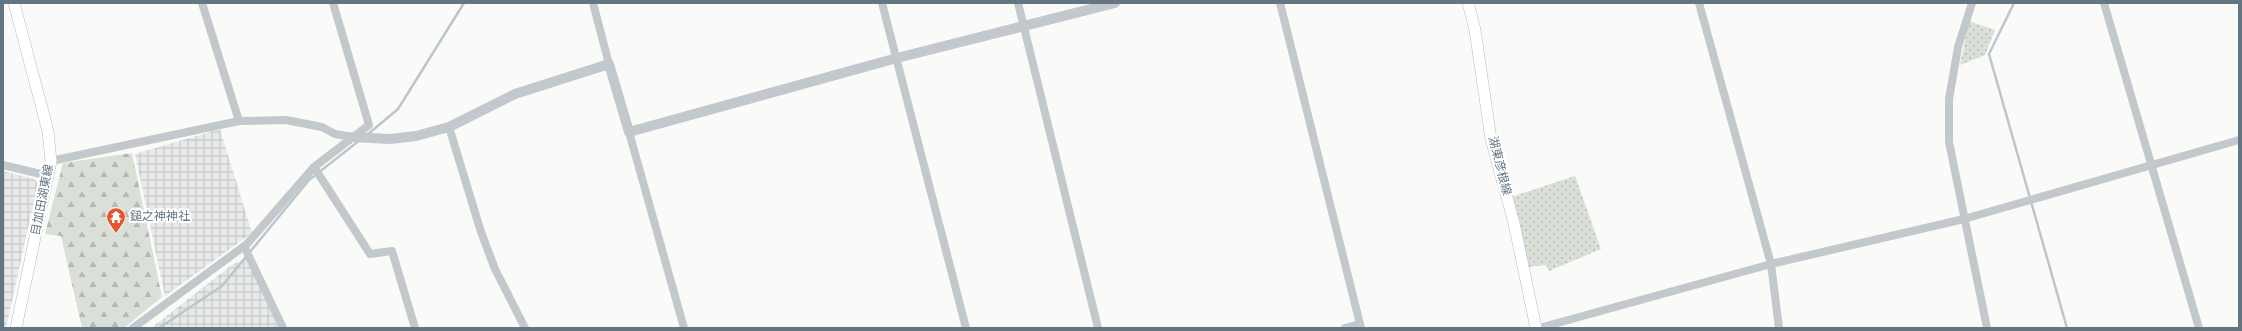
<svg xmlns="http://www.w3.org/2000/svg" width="2242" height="331" viewBox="0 0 2242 331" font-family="Overpass,'Noto Sans JP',sans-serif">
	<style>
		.industrial { fill: url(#industrial-grid) }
		.forest { fill: url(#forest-firs) }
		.park { fill: url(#park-dots) }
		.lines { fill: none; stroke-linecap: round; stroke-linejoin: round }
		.stream { stroke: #bbc7cb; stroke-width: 2.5 }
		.secondary-casing { stroke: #b3babf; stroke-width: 12 }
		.minor { stroke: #c3c8cc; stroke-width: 8 }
		.tertiary { stroke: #c3c8cc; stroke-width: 10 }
		.secondary { stroke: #fff; stroke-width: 11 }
		.labels { text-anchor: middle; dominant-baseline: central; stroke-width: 4; stroke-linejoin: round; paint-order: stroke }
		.street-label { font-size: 12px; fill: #657683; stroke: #fff }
		.poi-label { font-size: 12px; fill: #657683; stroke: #fff; text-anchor: start }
	</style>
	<defs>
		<pattern id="industrial-grid" width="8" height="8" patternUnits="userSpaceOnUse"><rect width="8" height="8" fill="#e8e9e9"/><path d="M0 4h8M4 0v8" fill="none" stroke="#c0c1c2"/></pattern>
		<pattern id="forest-firs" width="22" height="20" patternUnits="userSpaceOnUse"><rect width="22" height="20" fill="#dadfd7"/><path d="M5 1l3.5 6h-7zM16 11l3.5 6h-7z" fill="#b4b9b4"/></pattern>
		<pattern id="park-dots" width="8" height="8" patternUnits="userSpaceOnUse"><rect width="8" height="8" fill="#dadfd7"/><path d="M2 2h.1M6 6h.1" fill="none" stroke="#b4b9b4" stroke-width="1.8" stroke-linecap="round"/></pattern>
	</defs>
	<rect width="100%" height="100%" fill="#fafaf8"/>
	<g class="industrial">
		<polygon points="220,129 252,233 165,296 135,154"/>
		<polygon points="3,171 34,179 38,183 6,328 3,328"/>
		<polygon points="248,258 278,328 151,328 233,264"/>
	</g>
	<polygon class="forest" points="132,153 162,297 124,328 82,328 61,236 45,234 63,163"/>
	<g class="park">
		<polygon points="1969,21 1995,30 1985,55 1960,65"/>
		<polygon points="1575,176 1601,249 1549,271 1546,265 1528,267 1511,197"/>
	</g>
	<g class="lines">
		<g class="stream">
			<polyline points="2014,3 1989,54 2067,328"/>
			<polyline points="367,135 398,109 464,3"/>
			<polyline points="159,328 222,286 309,180 360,140"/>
		</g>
		<defs>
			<g id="secondary">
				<polyline points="14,3 48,131 51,161 16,328"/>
				<polyline points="1468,3 1475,30 1491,139 1514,223 1536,328"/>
			</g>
		</defs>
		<use href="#secondary" class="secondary-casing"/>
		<g class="minor">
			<polyline points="202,3 239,121"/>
			<polyline points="593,3 609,64"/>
			<polyline points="882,3 966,328"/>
			<polyline points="1018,3 1098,328"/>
			<polyline points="1280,3 1361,328"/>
			<polyline points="1699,3 1771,264 1779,328"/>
			<polyline points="1972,3 1958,47 1949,99 1949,142 1987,328"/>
			<polyline points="2104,3 2199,328"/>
			<polyline points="449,127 481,232 495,269 525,328"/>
			<polyline points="629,132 684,328"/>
			<polyline points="51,161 239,121 286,120 322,127 335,134 353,137"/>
			<polyline points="3,165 49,176"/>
			<polyline points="314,167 370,254 392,251 415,328"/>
			<polyline points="244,246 283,328"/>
			<polyline points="133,328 247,244 314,167 369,125 333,3"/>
			<polyline points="1345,328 1360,324"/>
			<polyline points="1539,328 1771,264 1964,219 2239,140"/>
		</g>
		<polyline class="tertiary" points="353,137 390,139 416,136 449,127 515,94 609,64 629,132 897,58 1115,3"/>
		<use href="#secondary" class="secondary"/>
	</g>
	<defs>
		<symbol id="temple-pin" viewBox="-11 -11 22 30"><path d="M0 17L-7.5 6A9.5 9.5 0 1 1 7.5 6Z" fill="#e4572e" stroke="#fff"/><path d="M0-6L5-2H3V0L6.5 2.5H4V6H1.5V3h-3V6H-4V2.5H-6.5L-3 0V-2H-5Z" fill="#fff"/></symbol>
	</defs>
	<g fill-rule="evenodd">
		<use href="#temple-pin" x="105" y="206" width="22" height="30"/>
	</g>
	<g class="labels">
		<g class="street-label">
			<text transform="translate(1499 166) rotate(76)">湖東彦根線</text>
			<text transform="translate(43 200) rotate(-79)">目加田湖東線</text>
		</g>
		<g class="poi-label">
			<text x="130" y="217">鎚之神神社</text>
		</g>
	</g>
	<rect width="2242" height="331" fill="none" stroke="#657683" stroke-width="8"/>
</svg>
